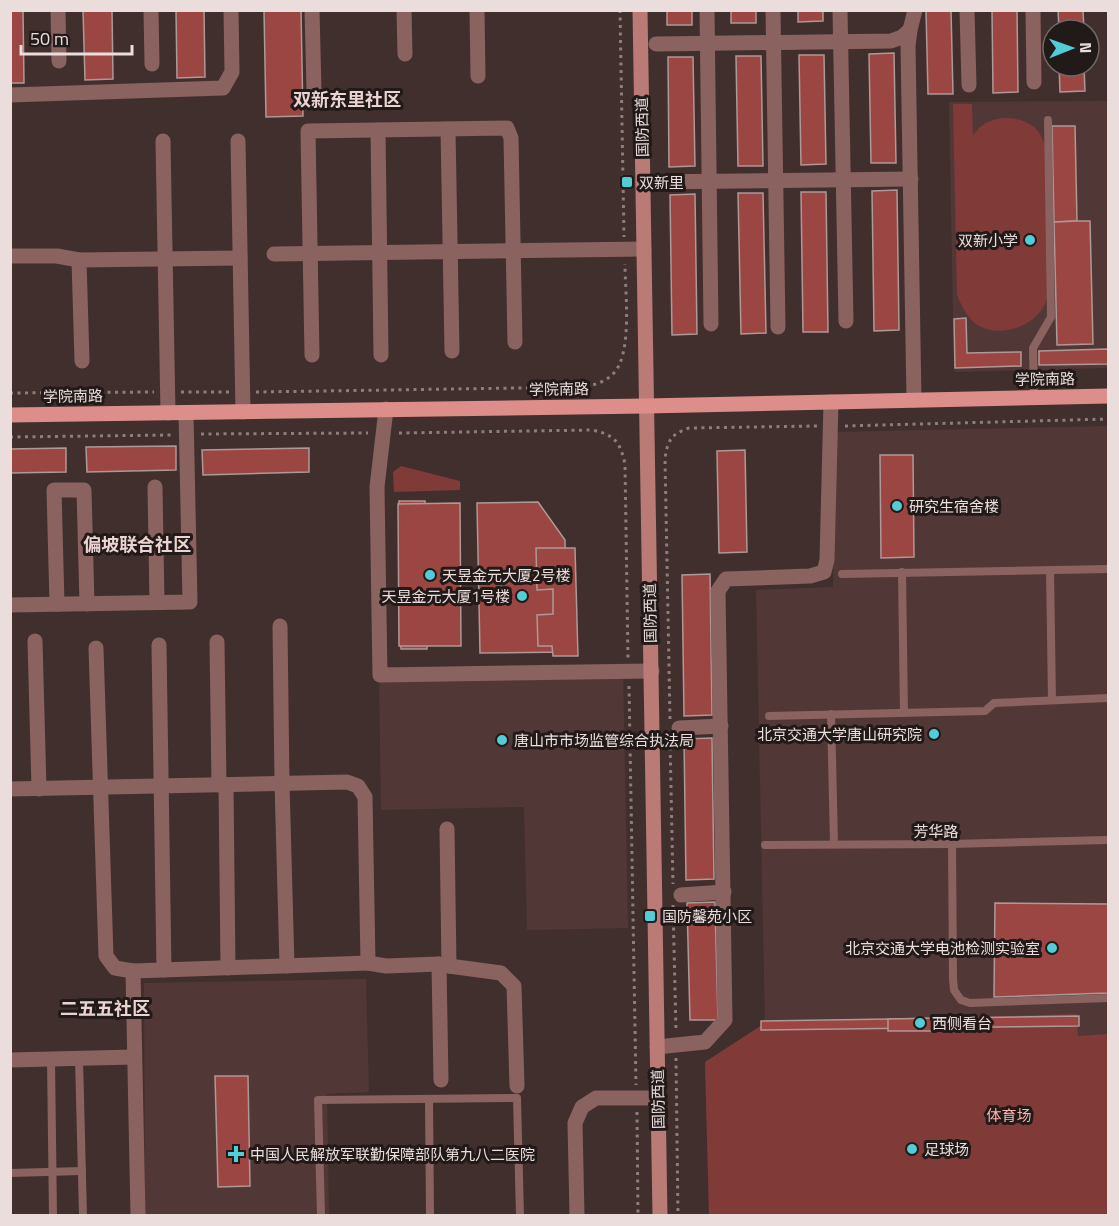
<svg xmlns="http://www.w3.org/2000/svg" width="1119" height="1226" viewBox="0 0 1119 1226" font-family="'Titillium Web','Noto Sans SC',sans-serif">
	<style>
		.built { fill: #513836 }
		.green { fill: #803a38 }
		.building { fill: #9c4644; stroke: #af9896; stroke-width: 1.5 }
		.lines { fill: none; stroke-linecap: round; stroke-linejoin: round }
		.path { stroke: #8d7d7c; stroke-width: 3; stroke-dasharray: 3 4.5; stroke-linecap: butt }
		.lane { stroke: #8a6260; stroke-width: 8 }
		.street { stroke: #8a6260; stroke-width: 15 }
		.secondary { stroke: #ba7b77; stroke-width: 15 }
		.primary { stroke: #de8e8a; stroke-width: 15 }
		.poi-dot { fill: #52ccd6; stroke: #221919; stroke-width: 2 }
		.labels { text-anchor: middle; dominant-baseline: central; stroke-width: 6; stroke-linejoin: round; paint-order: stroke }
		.street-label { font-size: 15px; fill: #eadddc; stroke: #221919 }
		.poi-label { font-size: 15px; fill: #eadddc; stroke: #221919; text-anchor: start }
		.park-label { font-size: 15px; fill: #fdb2ae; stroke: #221919 }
		.quarter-label { font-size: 18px; font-weight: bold; fill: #ebd3d1; stroke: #221919 }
	</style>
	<rect width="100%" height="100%" fill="#412f2d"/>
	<g class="built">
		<polygon points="1108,101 1108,368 954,372 949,102"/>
		<polygon points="1108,426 1108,1215 709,1215 705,1062 765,1023 756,590 833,587 834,432"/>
		<polygon points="623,669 628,928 527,930 524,807 381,810 379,674"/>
		<polygon points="366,979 369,1092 327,1094 329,1215 145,1215 144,983"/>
	</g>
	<g class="green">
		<path d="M953,104H972L973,135C976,132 979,127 983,125C997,115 1020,116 1034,127C1040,132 1043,140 1046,147L1049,281C1048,289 1048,298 1045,304C1035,326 1001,338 979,326C968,319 962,307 957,295Z"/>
		<polygon points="401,466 460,481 460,490 394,492 393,472"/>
		<polygon points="1076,1014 1078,1036 1108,1034 1108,1215 709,1215 705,1062 765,1023"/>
	</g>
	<g class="building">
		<polygon points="10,10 23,10 24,83 10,83"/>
		<polygon points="83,10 112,10 113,79 85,80"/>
		<polygon points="176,10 204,10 205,77 177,78"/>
		<polygon points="264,10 301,10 303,116 266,117"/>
		<rect x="667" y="10" width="25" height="15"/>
		<rect x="731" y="10" width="25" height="13"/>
		<polygon points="798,10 823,10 823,21 798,22"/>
		<polygon points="926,10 951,10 953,94 928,94"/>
		<polygon points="992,10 1017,10 1018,92 993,93"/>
		<polygon points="1058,10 1083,10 1084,30 1059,30"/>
		<polygon points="894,53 896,163 871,163 869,54"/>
		<polygon points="799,55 824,55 826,164 801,165"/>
		<polygon points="736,56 761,56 763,166 738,166"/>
		<polygon points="668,57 693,57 695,166 669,167"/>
		<polygon points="1059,66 1084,66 1085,91 1060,92"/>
		<polygon points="1052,126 1075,126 1077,221 1054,222"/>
		<polygon points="897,190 899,330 874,331 872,191"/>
		<polygon points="801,192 826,192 828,332 803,332"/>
		<polygon points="738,193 763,193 766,333 741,334"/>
		<polygon points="695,194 697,334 672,335 670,195"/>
		<polygon points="1077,221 1090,221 1093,344 1057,345 1054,222"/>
		<polygon points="966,318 967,353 1021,352 1021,366 955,368 954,319"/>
		<polygon points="1108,349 1108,364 1039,365 1039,351"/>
		<polygon points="176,446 176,470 87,472 86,447"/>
		<polygon points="66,448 66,472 10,473 10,449"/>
		<polygon points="309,448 309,472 203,475 202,450"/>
		<polygon points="745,450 747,552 719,553 717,451"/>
		<polygon points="880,455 913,455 914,557 881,558"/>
		<polygon points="399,501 425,501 427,649 401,649"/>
		<polygon points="538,502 565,540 567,652 480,653 477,503"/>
		<polygon points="460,503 461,646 399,646 398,504"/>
		<polygon points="536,548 575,548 578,656 553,656 552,646 538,646 537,615 553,614 553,589 537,590"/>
		<polygon points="710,574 712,715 684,716 682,575"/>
		<polygon points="712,738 714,879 686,880 684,739"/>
		<polygon points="715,902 718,1020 690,1020 687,903"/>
		<polygon points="995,903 1108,904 1108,993 994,997"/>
		<polygon points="1079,1016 1079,1026 761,1030 761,1021"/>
		<polygon points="943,1018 943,1031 888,1031 888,1019"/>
		<polygon points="215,1076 248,1076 250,1186 218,1187"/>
	</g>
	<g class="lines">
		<g class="path">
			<polyline points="620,10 624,237"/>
			<polyline points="181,392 229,392"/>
			<path d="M256,392L584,387C594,385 605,382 613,374C633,354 625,292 625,264"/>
			<polyline points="10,393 154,392"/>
			<polyline points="845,426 1108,419"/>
			<path d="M399,433L592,430C615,435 620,442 625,464L628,659"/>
			<polyline points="201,434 368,433"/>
			<polyline points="10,437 173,435"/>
			<polyline points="629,686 636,1085"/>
			<path d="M670,719L665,458C668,440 671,434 689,428L817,426"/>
			<polyline points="670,740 673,884"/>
			<polyline points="673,905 676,1031"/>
			<polyline points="676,1058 678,1216"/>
			<polyline points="637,1112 638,1216"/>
		</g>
		<g class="lane">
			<polyline points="1034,397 1033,348 1051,317 1048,120"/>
			<polyline points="1050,570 1052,700"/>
			<polyline points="902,572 904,713"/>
			<polyline points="842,574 1108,569"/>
			<polyline points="831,714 834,844"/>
			<polyline points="769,716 985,711 994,703 1108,698"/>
			<polyline points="952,844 953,978 954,990 961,1000 970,1003 1108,998"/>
			<polyline points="765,845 952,844 1108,840"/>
			<polyline points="79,1058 83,1216"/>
			<polyline points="51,1059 53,1216"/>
			<polyline points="429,1099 430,1216"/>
			<polyline points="10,1173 82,1171"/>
			<polyline points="321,1216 318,1100 517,1098 520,1216"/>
		</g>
		<g class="street">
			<polyline points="58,10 59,61"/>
			<polyline points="151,10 152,64"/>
			<polyline points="312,10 314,90"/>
			<polyline points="404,10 405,54"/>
			<polyline points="477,10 478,76"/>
			<polyline points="707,10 711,324"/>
			<polyline points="773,10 778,327"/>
			<polyline points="840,10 846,321"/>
			<polyline points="967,10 969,85"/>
			<polyline points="1033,10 1034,82"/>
			<polyline points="656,44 891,41 902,37 910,30"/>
			<polyline points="10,95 223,88 232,72 231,10"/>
			<polyline points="448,129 452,351"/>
			<polyline points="378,130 381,355"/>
			<polyline points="163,141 168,413"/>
			<polyline points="238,141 243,412"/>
			<polyline points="643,182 911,179"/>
			<polyline points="274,254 644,249"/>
			<polyline points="10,256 57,256 79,260"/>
			<polyline points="312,355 308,131 507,128 511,138 515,342"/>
			<polyline points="82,361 79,260 240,258"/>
			<polyline points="914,400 908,46 910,30 915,10"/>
			<polyline points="386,409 377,487 380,675 652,671"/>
			<polyline points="155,487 157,602"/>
			<polyline points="57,604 54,490 84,490 87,604"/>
			<polyline points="10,605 190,602 186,413"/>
			<polyline points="280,626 282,783 287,966"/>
			<polyline points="35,641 39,789"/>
			<polyline points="217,642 219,785"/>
			<polyline points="159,645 164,970"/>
			<polyline points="96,648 106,956 115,968 133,971"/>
			<polyline points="679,728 721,726"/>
			<polyline points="226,785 228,968"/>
			<polyline points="10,789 347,782 358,786 365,797 368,963 386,966 439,964 449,966 447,829"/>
			<polyline points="681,895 724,892"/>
			<polyline points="439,964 441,1080"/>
			<polyline points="449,966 501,973 514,986 517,1086"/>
			<polyline points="657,1047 705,1042 725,1020 718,591 726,579 810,576 824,572 827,560 831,402"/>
			<polyline points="10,1060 134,1057"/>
			<polyline points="138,1216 133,971 368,963"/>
			<polyline points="577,1216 575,1123 582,1107 596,1098 658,1098"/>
		</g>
		<polyline class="secondary" points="640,10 660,1216"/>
		<polyline class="primary" points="10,415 646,406 1108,396"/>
	</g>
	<g class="poi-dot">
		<rect x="621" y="176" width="12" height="12" rx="3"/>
		<circle cx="1030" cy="240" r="6"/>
		<circle cx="897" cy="506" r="6"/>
		<circle cx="430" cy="575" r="6"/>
		<circle cx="522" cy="596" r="6"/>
		<circle cx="934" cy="734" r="6"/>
		<circle cx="502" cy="740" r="6"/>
		<rect x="644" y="910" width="12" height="12" rx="3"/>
		<circle cx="1052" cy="948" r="6"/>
		<circle cx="920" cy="1023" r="6"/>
		<circle cx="912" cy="1149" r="6"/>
		<path d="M233 1145h6v6h6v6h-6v6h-6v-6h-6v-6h6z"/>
	</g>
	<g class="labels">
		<g class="street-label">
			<text transform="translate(642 127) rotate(-91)">国防西道</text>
			<text transform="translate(1045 379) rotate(-1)">学院南路</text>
			<text transform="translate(559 389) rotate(-1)">学院南路</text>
			<text transform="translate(73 396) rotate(-1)">学院南路</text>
			<text transform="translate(650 613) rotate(-91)">国防西道</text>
			<text x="936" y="831">芳华路</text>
			<text transform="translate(658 1099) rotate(-91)">国防西道</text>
		</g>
		<g class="poi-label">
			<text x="639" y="182">双新里</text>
			<text x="1018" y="240" text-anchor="end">双新小学</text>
			<text x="909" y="506">研究生宿舍楼</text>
			<text x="442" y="575">天昱金元大厦2号楼</text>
			<text x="510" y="596" text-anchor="end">天昱金元大厦1号楼</text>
			<text x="922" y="734" text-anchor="end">北京交通大学唐山研究院</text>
			<text x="514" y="740">唐山市市场监管综合执法局</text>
			<text x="662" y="916">国防馨苑小区</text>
			<text x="1040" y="948" text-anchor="end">北京交通大学电池检测实验室</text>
			<text x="932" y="1023">西侧看台</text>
			<text x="924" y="1149">足球场</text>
			<text x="250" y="1154">中国人民解放军联勤保障部队第九八二医院</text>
		</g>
		<g class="park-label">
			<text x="1009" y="1115">体育场</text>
		</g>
		<g class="quarter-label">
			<text x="347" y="99">双新东里社区</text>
			<text x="137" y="544">偏坡联合社区</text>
			<text x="105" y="1008">二五五社区</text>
		</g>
	</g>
	<rect width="1119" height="1226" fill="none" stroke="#eadddc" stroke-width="24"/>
	<g transform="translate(1071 48) rotate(89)"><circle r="28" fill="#221919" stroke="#726767" stroke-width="1.5"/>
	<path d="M0-4.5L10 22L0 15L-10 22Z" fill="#52ccd6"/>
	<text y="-9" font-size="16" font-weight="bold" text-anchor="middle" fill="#eadddc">N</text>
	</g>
	<path d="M21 45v9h111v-9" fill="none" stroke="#eadddc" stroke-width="3"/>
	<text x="30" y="45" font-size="18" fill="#eadddc" stroke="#221919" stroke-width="4.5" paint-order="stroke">50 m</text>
</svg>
